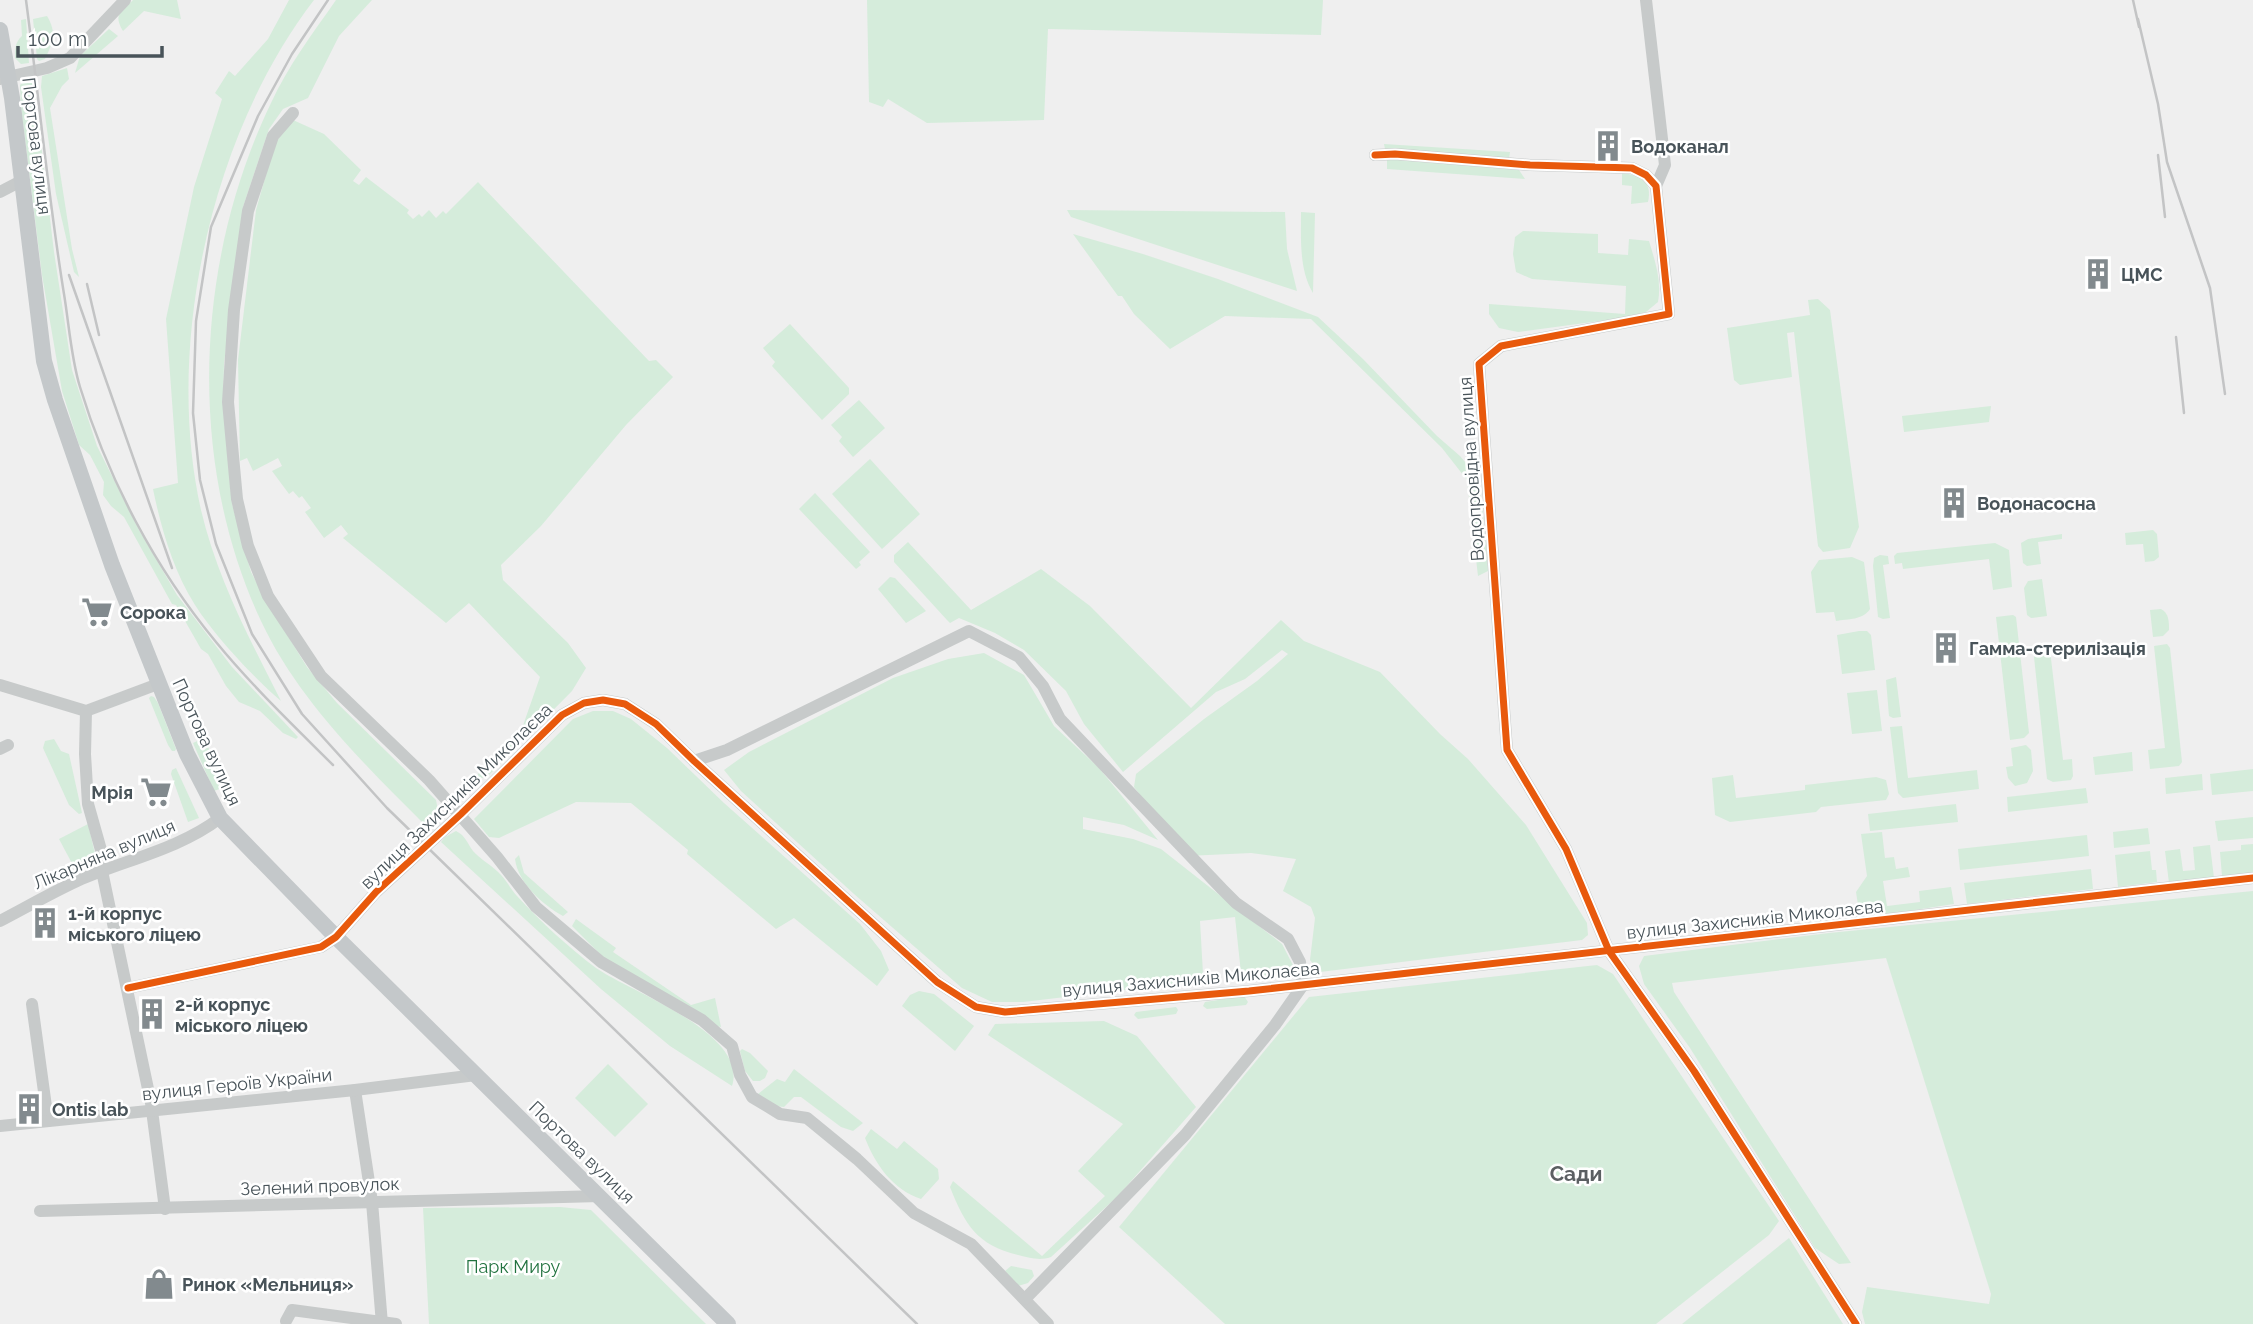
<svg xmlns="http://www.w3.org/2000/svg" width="2253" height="1324" viewBox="0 0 2253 1324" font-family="Raleway,sans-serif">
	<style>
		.green { fill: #d5ecdb }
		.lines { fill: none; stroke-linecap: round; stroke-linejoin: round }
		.minor { stroke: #c7caca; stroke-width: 12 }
		.major { stroke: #c4c8ca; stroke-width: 16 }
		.rail { stroke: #c3c4c5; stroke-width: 2.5 }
		.cycleway-casing { stroke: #fff; stroke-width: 11 }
		.cycleway { stroke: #e8590c; stroke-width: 7 }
		.labels { text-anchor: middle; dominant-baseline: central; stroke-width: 5; stroke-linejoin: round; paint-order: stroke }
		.street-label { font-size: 18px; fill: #485359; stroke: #fff }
		.poi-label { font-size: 18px; font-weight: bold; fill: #485359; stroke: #fff; text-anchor: start }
		.park-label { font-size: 18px; fill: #21723f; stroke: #fff }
		.quarter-label { font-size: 21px; font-weight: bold; fill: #5b5f62; stroke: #fff }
	</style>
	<rect width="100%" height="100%" fill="#efefef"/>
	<g class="green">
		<path d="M133,0H177L181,19L144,11L123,31C113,14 121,12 133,0Z"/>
		<path d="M289,0H314C211,134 164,346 201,510C217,578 250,640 281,701C254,678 214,635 195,605C173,570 161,528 153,489L178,483L166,319L194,187L222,99L215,93L229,71L235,76L268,39Z"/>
		<path d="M336,0H372L339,36L308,98L283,109L269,129L243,207L224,364L223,405L232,504L251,572L267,602L307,667L337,703L436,800L439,816L426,826C365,765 298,700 261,621C186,461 195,261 271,103C288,66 313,33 336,0Z"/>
		<polygon points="867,0 1323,0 1321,35 1048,29 1044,120 927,123 888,99 883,107 869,102"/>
		<path d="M47,16C57,33 53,42 45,59L39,61L37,59L33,19Z"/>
		<path d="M26,19L29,63L21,64L15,58C15,49 15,42 22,36L21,20Z"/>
		<polygon points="109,29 118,36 75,73 80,56"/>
		<polygon points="67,68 69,79 62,86 50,108 72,249 79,277 74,272 56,194 41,87 42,76"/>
		<polygon points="25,80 33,80 34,85 54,252 72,370 97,446 139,530 177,595 232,667 298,737 296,739 283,733 260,711 239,702 226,686 208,654 201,649 176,605 172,604 124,517 111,506 103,495 104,482 90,455 79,445 62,391 42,275 21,107 20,85"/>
		<polygon points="293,120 324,134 361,170 353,181 359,185 366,177 409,210 407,213 413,219 419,214 422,217 429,210 436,218 443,211 446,214 478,182 649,361 656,360 673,377 626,425 541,526 501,565 503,580 568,643 586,668 572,691 488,776 482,778 476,776 520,734 540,677 469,603 446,623 343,538 348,534 341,525 324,538 305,512 311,508 302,496 299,498 293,491 289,494 272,471 282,466 278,458 253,471 247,458 240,461 238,360 256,210 275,143"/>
		<polygon points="1384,144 1510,152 1509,159 1385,149"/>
		<polygon points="1387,159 1519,170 1525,179 1387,169"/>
		<path d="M1622,173C1640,175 1653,182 1648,202L1631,204L1632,186L1622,185Z"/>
		<polygon points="1067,210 1285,212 1287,249 1297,291 1071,217"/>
		<path d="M1301,212L1315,213L1313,293C1299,270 1301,239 1301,212Z"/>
		<path d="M1523,231L1598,234V253L1628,255L1629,239L1649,241C1655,261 1662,281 1658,302L1646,312L1622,318L1518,332L1499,328L1489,314V304L1625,314L1626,286L1532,279L1516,272L1513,254L1515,237Z"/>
		<polygon points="1073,234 1143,254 1218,279 1318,317 1363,359 1437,436 1460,456 1476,475 1482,503 1488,571 1478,576 1467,480 1442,448 1311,319 1225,316 1170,349 1134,314 1122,296 1118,296"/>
		<polygon points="1818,299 1830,310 1859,527 1850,548 1823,552 1818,546 1794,332 1787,333 1792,377 1740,385 1734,380 1727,328 1810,315 1808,300"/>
		<polygon points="790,324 849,388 849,394 822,420 772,366 775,362 763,348"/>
		<polygon points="859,400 885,428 853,457 839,441 842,437 831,425"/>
		<polygon points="1991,406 1989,422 1904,432 1902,416"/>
		<polygon points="870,459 920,514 882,549 832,494"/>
		<polygon points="815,493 870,552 859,562 861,565 856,569 799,509"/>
		<polygon points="2153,530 2157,534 2159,557 2154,561 2145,562 2143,544 2126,545 2125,533"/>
		<polygon points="2062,534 2062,539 2038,542 2041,564 2027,566 2023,563 2021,543 2028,539"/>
		<polygon points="908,542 971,610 1041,569 1090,606 1191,708 1281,620 1304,641 1380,672 1440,734 1468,759 1526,825 1587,923 1588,935 1582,940 1320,972 1310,960 1315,918 1311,907 1283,891 1296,859 1251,853 1187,856 1134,787 1136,774 1204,719 1257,681 1288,654 1282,650 1245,679 1216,692 1123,772 1084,724 1066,691 1024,650 995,633 959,618 950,623 947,620 894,562 894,555"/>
		<polygon points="1995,543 2009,550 2012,587 1993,590 1989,559 1903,569 1902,563 1895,564 1894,556 1897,553"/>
		<polygon points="1880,555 1888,556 1889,564 1883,565 1890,618 1883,619 1878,617 1873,566 1874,558"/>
		<path d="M1852,557L1864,562L1870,609C1863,620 1848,619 1836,621L1834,612L1816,613L1811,572L1819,560Z"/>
		<polygon points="890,577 895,578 926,611 906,623 878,589"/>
		<polygon points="2042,579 2047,616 2031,618 2027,615 2024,588 2028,581"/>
		<path d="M2161,609C2169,613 2169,622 2169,630L2163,636L2153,637L2150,610Z"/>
		<polygon points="2013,615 2016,617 2029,733 2024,738 2010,740 1996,617"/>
		<polygon points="1859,631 1867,631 1871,635 1875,670 1842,674 1837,635"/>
		<polygon points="2167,644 2170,648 2182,762 2179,766 2150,769 2148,750 2165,748 2154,646"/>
		<polygon points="2050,650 2063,760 2072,759 2073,776 2071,780 2053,782 2047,779 2034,657 2037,651"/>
		<polygon points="984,653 1024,675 1054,726 1099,768 1158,840 1124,825 1083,817 1083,829 1133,839 1161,849 1282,944 1295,969 1291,975 1248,980 1241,973 1235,917 1200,921 1203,974 1192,982 1023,1002 992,1002 962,988 854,894 741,791 724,770 749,752 893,678 948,659"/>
		<polygon points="1896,677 1901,717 1893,718 1889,716 1886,680"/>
		<polygon points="1877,690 1882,731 1852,734 1847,693"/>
		<polygon points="151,696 154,697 158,703 176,749 175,751 172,751 168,745 149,698"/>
		<polygon points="593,711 613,711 631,719 667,748 724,803 860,924 881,951 889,970 877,986 794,918 776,929 687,854 688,850 631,803 576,802 499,838 489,837 474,819 573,719"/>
		<polygon points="1902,726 1908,778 1977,770 1979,789 1903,798 1898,793 1890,727"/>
		<polygon points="204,738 224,782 222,788 214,791 193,743"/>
		<polygon points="54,739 61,751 69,754 82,813 79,814 69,805 43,748 45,741"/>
		<polygon points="2026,745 2031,750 2033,771 2027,783 2015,786 2008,778 2006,767 2013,766 2011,748"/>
		<polygon points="2132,752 2133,771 2095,775 2093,757"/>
		<polygon points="176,768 199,818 188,822 171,774 172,770"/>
		<polygon points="2253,769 2253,791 2212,795 2210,774"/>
		<polygon points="2202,774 2203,790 2166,794 2165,778"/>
		<polygon points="1733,775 1736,798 1805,790 1805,785 1876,777 1886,780 1889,794 1886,800 1821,807 1816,812 1730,822 1715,815 1712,778"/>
		<polygon points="2086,788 2088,803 2008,812 2007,797"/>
		<polygon points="1956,804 1958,822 1870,831 1868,814"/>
		<polygon points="2253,817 2253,838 2218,841 2215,821"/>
		<polygon points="88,824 96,858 75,869 59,839"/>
		<polygon points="2148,828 2150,844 2114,848 2113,832"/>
		<path d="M456,831C466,836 467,843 473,851C481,860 493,866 501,875C507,881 511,890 517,896C541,922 568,947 596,968C630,992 749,1033 732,1086L670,1046L601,989L441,842L445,837Z"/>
		<polygon points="1882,832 1885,858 1894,857 1896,869 1908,867 1910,877 1883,881 1887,906 1920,902 1919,891 1951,887 1954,904 1882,915 1871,913 1858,905 1856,892 1867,876 1861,834"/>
		<polygon points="2087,835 2089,856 1960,870 1958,849"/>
		<polygon points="2253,844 2253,873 2222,876 2220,852 2241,850 2241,845"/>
		<polygon points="2210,845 2214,878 2169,883 2165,851 2180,849 2183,871 2195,870 2193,847"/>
		<polygon points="2150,851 2152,870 2156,870 2157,882 2118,887 2115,855"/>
		<path d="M519,855L524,873L568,912L563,916C543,905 518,883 515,859Z"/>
		<polygon points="2091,869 2093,889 1967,904 1964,883"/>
		<polygon points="2253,891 2253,1324 1865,1324 1862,1312 1867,1287 1989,1304 1991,1294 1886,958 1672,983 1674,992 1851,1263 1839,1264 1815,1248 1690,1048 1644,984 1639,966 1644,956 1829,933"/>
		<polygon points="576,919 616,948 613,952 691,1005 715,998 721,1027 716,1026 604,958 572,926"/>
		<polygon points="1597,965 1613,974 1779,1221 1769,1235 1656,1324 1225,1324 1119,1227 1309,997"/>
		<polygon points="919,991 934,994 974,1026 955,1051 902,1006 910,995"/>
		<polygon points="1244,996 1248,1002 1246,1005 1207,1009 1203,1006 1205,1002"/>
		<polygon points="1176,1007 1178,1010 1176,1014 1138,1019 1134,1015 1136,1012"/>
		<path d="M1104,1021L1137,1036L1196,1107L1118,1196L1051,1257C1039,1261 1031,1258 1018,1255C977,1245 965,1225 950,1187L953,1181L1042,1256L1105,1196L1078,1171L1123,1124L988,1035L995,1024Z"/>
		<polygon points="742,1049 750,1053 768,1071 765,1078 760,1081 753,1081 745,1071 740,1051"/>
		<polygon points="608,1064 648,1104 615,1137 575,1098"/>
		<polygon points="794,1069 863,1123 853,1131 841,1127 801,1097 794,1097 784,1107 775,1106 758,1094 777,1079 785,1082"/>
		<path d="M871,1129L897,1149L904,1141L938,1169L939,1179L921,1199C893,1190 875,1164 865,1138Z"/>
		<polygon points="560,1207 591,1210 706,1324 429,1324 423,1208"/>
		<polygon points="1789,1238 1843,1324 1682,1324"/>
		<polygon points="1011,1266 1032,1270 1034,1276 1028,1283 1018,1286 1005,1271"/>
	</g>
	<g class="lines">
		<g class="minor">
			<polyline points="1646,0 1665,165 1656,186"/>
			<polyline points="0,79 47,68 70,58 125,0"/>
			<polyline points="293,113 273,136 248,211 234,310 228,402 237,499 248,546 268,596 321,676 429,780 497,857 536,907 601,962 702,1020 732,1046 740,1075 752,1097 780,1114 807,1118 857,1159 914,1213 971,1244 1048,1324"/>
			<polyline points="1375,155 1395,154 1530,165 1632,168 1646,175 1656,186 1669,314 1501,346 1479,364 1507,750 1566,849 1609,951 1694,1071 1856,1324"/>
			<polyline points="0,192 23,180"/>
			<polyline points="0,685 86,711 158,684"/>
			<polyline points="86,711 85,754 88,804 101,850 102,871 111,914 151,1103 165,1209"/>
			<polyline points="0,749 8,745"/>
			<polyline points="694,761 727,750 969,631 1019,657 1043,686 1060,719 1222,889 1236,903 1288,939 1300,962 1303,985 1275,1025 1185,1135 1025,1299"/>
			<path d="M0,921C25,908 51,893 77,881C124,860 178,850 220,818"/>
			<polyline points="128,988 321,947 336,937 376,892 461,814 562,715 584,703 603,700 625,704 656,724 694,761 937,982 976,1007 1005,1012 1249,991 2253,878"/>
			<polyline points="32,1004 48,1121"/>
			<polyline points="355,1090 372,1202 382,1324"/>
			<polyline points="0,1126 355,1090 476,1075"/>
			<polyline points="40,1211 600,1196"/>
			<polyline points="286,1321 292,1310 396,1324"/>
		</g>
		<polyline class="major" points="0,30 12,98 44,361 55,400 112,565 187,754 220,818 336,937 728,1324"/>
		<g class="rail">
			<path d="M26,0C39,98 48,196 64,294C69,324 71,358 80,387C108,479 155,568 216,642C252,686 293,725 333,765"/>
			<polyline points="328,0 292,54 258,116 211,227 196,321 193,413 200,480 216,544 252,634 302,714 387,808 917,1324"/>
			<polyline points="2133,0 2139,27"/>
			<polyline points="2138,19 2158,104 2167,162 2210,288 2225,394"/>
			<polyline points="2158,155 2165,217"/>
			<polyline points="69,275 172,568"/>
			<polyline points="87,284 99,335"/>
			<polyline points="2176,337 2184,413"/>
		</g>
		<defs>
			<g id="cycleway">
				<polyline points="1375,155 1395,154 1530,165 1632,168 1646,175 1656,186 1669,314 1501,346 1479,364 1507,750 1566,849 1609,951 1694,1071 1856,1324"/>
				<polyline points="128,988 321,947 336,937 376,892 461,814 562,715 584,703 603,700 625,704 656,724 694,761 937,982 976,1007 1005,1012 1249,991 2253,878"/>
			</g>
		</defs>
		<use href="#cycleway" class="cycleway-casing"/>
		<use href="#cycleway" class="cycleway"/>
	</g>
	<defs>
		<symbol id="building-bare" viewBox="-9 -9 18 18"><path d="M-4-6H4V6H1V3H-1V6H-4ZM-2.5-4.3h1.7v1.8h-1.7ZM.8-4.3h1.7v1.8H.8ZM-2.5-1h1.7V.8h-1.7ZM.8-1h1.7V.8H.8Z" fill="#828a8e" stroke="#fff" stroke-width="2.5" paint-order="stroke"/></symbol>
		<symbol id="supermarket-bare" viewBox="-9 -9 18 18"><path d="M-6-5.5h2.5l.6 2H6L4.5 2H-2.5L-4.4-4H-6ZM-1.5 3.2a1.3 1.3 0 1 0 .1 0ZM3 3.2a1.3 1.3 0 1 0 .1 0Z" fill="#828a8e" stroke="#fff" stroke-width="2.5" paint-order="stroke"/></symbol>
		<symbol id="shop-bare" viewBox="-9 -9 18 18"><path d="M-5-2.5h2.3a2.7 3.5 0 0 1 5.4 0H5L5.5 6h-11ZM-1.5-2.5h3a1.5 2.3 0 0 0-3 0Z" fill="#828a8e" stroke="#fff" stroke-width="2.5" paint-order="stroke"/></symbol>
	</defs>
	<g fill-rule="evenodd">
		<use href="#building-bare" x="1586" y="124" width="44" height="44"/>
		<use href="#building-bare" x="2076" y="252" width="44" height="44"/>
		<use href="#building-bare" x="1932" y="481" width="44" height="44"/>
		<use href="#supermarket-bare" x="75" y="590" width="44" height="44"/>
		<use href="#building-bare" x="1924" y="626" width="44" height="44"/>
		<use href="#supermarket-bare" x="134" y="770" width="44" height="44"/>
		<use href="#building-bare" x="23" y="901" width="44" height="44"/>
		<use href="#building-bare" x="130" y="992" width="44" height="44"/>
		<use href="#building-bare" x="7" y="1087" width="44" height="44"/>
		<use href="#shop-bare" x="137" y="1262" width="44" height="44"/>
	</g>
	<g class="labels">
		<g class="street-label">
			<text transform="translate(37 146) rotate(83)">Портова вулиця</text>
			<text transform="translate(1471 469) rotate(-94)">Водопровідна вулиця</text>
			<text transform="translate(207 742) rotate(65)">Портова вулиця</text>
			<text transform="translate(456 796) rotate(-44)">вулиця Захисників Миколаєва</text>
			<text transform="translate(104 854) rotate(-23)">Лікарняна вулиця</text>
			<text transform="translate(1755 919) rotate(-6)">вулиця Захисників Миколаєва</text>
			<text transform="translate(1191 979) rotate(-5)">вулиця Захисників Миколаєва</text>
			<text transform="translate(237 1084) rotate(-6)">вулиця Героїв України</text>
			<text transform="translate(582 1152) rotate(44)">Портова вулиця</text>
			<text transform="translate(320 1186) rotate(-2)">Зелений провулок</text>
		</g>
		<g class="poi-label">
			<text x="1631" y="146">Водоканал</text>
			<text x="2121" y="274">ЦМС</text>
			<text x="1977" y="503">Водонасосна</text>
			<text x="120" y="612">Сорока</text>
			<text x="1969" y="648">Гамма-стерилізація</text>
			<text x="133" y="792" text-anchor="end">Мрія</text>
			<text x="68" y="913">1-й корпус<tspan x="68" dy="21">міського ліцею</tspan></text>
			<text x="175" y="1004">2-й корпус<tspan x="175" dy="21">міського ліцею</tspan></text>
			<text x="52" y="1109">Ontis lab</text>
			<text x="182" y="1284">Ринок «Мельниця»</text>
		</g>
		<g class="park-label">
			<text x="513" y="1266">Парк Миру</text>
		</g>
		<g class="quarter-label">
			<text x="1576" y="1173">Сади</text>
		</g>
	</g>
	<path d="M18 46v10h144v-10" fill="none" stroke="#485359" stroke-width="3.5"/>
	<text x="28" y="46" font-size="21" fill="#485359" stroke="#ffffff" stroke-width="5" paint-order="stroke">100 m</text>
</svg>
